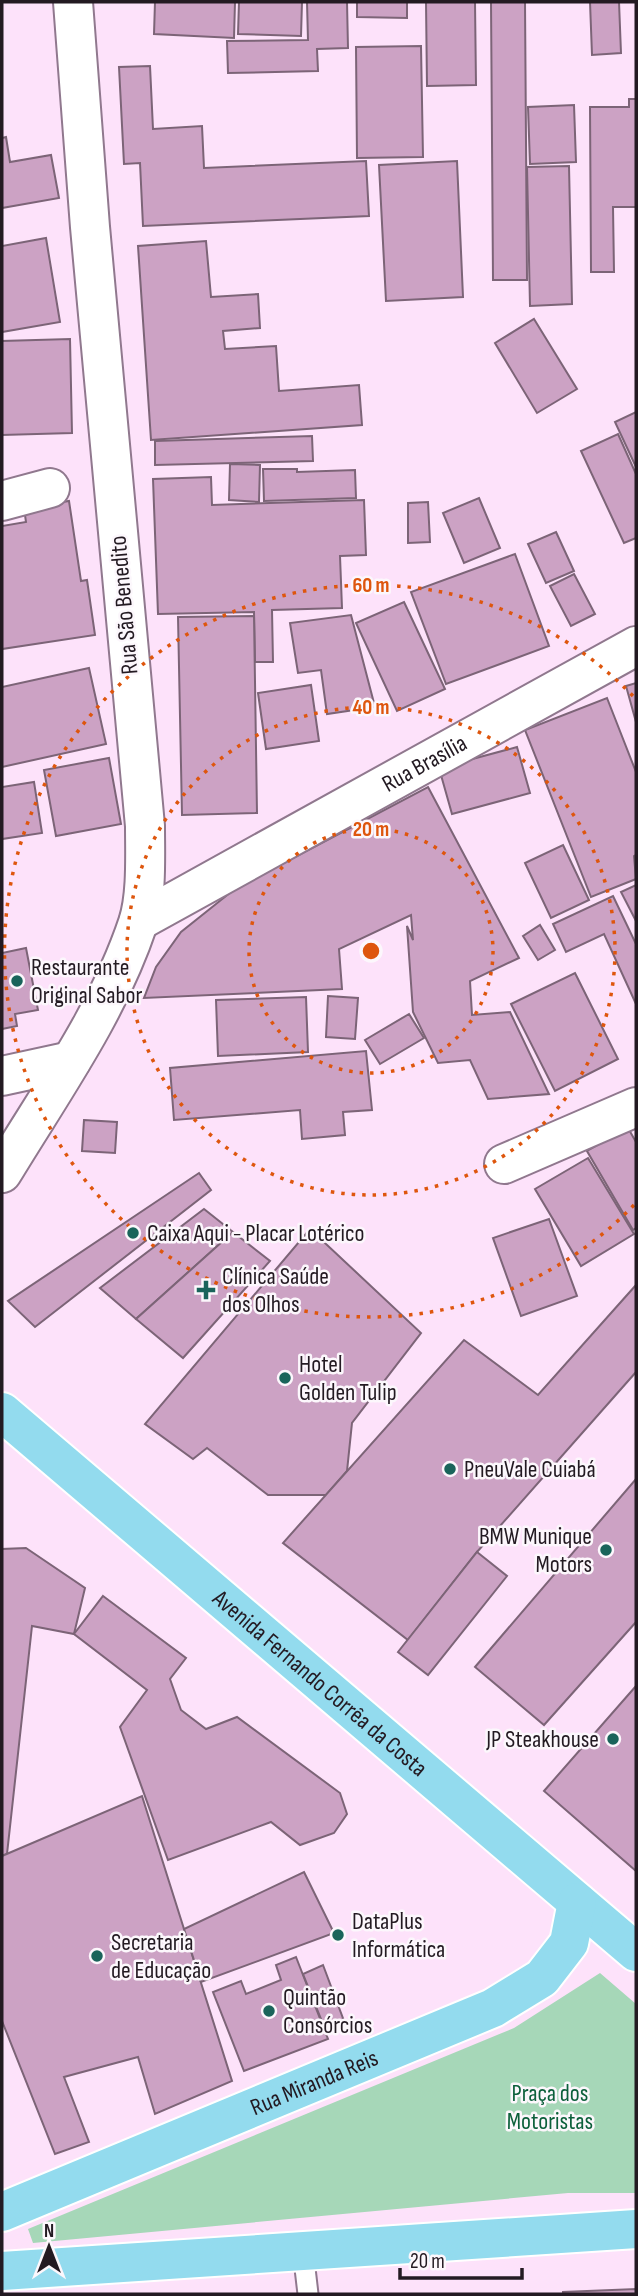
<svg xmlns="http://www.w3.org/2000/svg" width="638" height="2296" viewBox="0 0 638 2296" font-family="'Sofia Sans Condensed',sans-serif">
	<style>
		.green { fill: #a6d7b8 }
		.building { fill: #cca2c4; stroke: #7c6477; stroke-width: 2 }
		.lines { fill: none; stroke-linecap: round; stroke-linejoin: round }
		.lane-casing { stroke: #90788e; stroke-width: 23 }
		.street-casing { stroke: #90788e; stroke-width: 42 }
		.primary-casing { stroke: #fff; stroke-width: 42 }
		.lane { stroke: #fff; stroke-width: 19 }
		.street { stroke: #fff; stroke-width: 38 }
		.primary { stroke: #93dbee; stroke-width: 38 }
		.ring { fill: none; stroke: #de560d; stroke-width: 3.5; stroke-dasharray: 3.5 7 }
		.poi-dot { fill: #1a645b; stroke: #fcf7fc; stroke-width: 2.5 }
		.labels { text-anchor: middle; dominant-baseline: central; stroke-width: 5; stroke-linejoin: round; paint-order: stroke }
		.street-label { font-size: 24px; fill: #231a22; stroke: #fcf7fc }
		.poi-label { font-size: 24px; fill: #231a22; stroke: #fcf7fc; text-anchor: start }
		.park-label { font-size: 24px; fill: #0c603b; stroke: #fcf7fc }
		.centre { fill: #de560d; stroke: #fcf7fc; stroke-width: 3.5 }
		.ring-label { font-size: 21px; text-anchor: middle; font-weight: bold; fill: #de560d; stroke: #fcf7fc; stroke-width: 5; stroke-linejoin: round; paint-order: stroke }
	</style>
	<rect width="100%" height="100%" fill="#fde2fa"/>
	<polygon class="green" points="600,1973 636,2004 636,2193 568,2193 33,2243 28,2229 514,2028"/>
	<g class="building">
		<polygon points="155,2 235,2 234,38 154,34"/>
		<polygon points="239,2 302,2 301,36 238,34"/>
		<polygon points="307,2 347,2 348,48 317,49 318,71 228,73 227,41 308,40"/>
		<polygon points="357,2 407,2 407,18 357,17"/>
		<polygon points="426,2 475,2 476,85 427,86"/>
		<polygon points="491,2 525,2 527,280 493,280"/>
		<polygon points="590,2 619,2 621,53 592,55"/>
		<polygon points="421,46 423,157 357,158 356,47"/>
		<polygon points="150,66 153,129 202,126 204,168 366,161 369,216 143,226 140,163 124,164 119,67"/>
		<polygon points="629,99 636,99 636,207 613,207 614,272 591,272 590,107 629,107"/>
		<polygon points="574,105 576,162 530,164 528,107"/>
		<polygon points="6,137 10,162 51,155 59,198 2,208 2,138"/>
		<polygon points="457,161 463,297 386,301 379,165"/>
		<polygon points="569,166 572,304 530,306 527,167"/>
		<polygon points="46,238 60,322 2,332 2,246"/>
		<polygon points="206,241 211,297 258,294 260,328 223,331 225,349 276,346 279,391 359,385 362,425 151,440 138,246"/>
		<polygon points="534,319 577,389 537,413 495,343"/>
		<polygon points="70,339 72,433 2,435 2,341"/>
		<polygon points="636,412 636,467 615,422"/>
		<polygon points="618,434 636,474 636,538 624,543 581,451"/>
		<polygon points="312,436 313,461 155,465 155,441"/>
		<polygon points="230,464 260,465 259,502 229,500"/>
		<polygon points="263,469 297,469 297,472 355,470 356,498 264,501"/>
		<polygon points="211,477 212,505 364,500 366,555 340,556 342,608 272,610 273,662 255,662 254,612 158,614 153,479"/>
		<polygon points="479,498 500,548 464,563 443,513"/>
		<polygon points="69,501 81,581 87,580 95,635 2,649 2,526 26,522 24,508"/>
		<polygon points="428,502 430,542 408,543 408,503"/>
		<polygon points="556,532 574,571 546,583 528,544"/>
		<polygon points="515,554 549,646 446,684 411,592"/>
		<polygon points="574,574 595,614 571,626 550,586"/>
		<polygon points="404,602 445,689 397,711 356,623"/>
		<polygon points="351,615 375,707 327,714 321,670 298,673 290,623"/>
		<polygon points="254,616 257,813 182,815 178,617"/>
		<polygon points="89,668 106,744 2,767 2,687"/>
		<polygon points="636,683 636,722 626,686"/>
		<polygon points="311,685 319,741 266,749 258,693"/>
		<polygon points="607,698 636,772 636,855 634,856 636,879 591,897 525,730"/>
		<polygon points="517,747 530,793 452,814 439,768"/>
		<polygon points="109,758 121,824 56,836 44,770"/>
		<polygon points="34,782 42,833 2,839 2,787"/>
		<polygon points="428,787 519,958 470,981 472,1015 510,1012 549,1094 488,1099 470,1060 438,1063 413,1012 407,926 413,940 411,915 339,949 342,989 144,998 156,967 181,932 236,888"/>
		<polygon points="563,845 589,900 551,918 525,863"/>
		<polygon points="636,885 636,921 621,892"/>
		<polygon points="613,896 636,944 636,1004 604,934 566,952 553,924"/>
		<polygon points="540,925 555,950 538,960 523,936"/>
		<polygon points="26,948 38,1010 15,1014 17,1026 2,1029 2,953"/>
		<polygon points="575,973 618,1059 555,1091 511,1004"/>
		<polygon points="328,996 358,998 355,1039 326,1037"/>
		<polygon points="306,997 308,1052 218,1056 216,1000"/>
		<polygon points="409,1014 424,1038 380,1064 365,1040"/>
		<polygon points="366,1051 372,1110 343,1112 345,1135 302,1139 300,1110 174,1120 170,1068"/>
		<polygon points="84,1120 117,1122 115,1153 82,1151"/>
		<polygon points="628,1128 636,1142 636,1228 633,1230 587,1151"/>
		<polygon points="588,1158 634,1234 581,1266 535,1189"/>
		<polygon points="199,1173 211,1190 35,1327 8,1301"/>
		<polygon points="204,1209 233,1232 136,1319 100,1288"/>
		<polygon points="549,1219 577,1296 521,1316 493,1238"/>
		<polygon points="310,1229 421,1333 352,1423 347,1471 326,1495 268,1495 207,1448 193,1459 145,1424"/>
		<polygon points="233,1232 270,1261 183,1358 136,1319"/>
		<polygon points="636,1285 636,1372 477,1552 408,1640 283,1543 464,1340 538,1395"/>
		<polygon points="636,1479 636,1622 544,1725 475,1667"/>
		<polygon points="26,1548 85,1588 74,1634 32,1626 7,1854 2,1856 2,1549"/>
		<polygon points="477,1552 507,1576 428,1675 398,1652"/>
		<polygon points="103,1596 186,1658 170,1679 181,1710 206,1729 237,1717 340,1793 347,1814 334,1833 300,1845 271,1822 168,1860 120,1727 147,1690 74,1634"/>
		<polygon points="636,1686 636,1871 544,1791"/>
		<polygon points="142,1796 232,2081 155,2114 138,2057 64,2077 89,2142 55,2154 2,2021 2,1856"/>
		<polygon points="304,1872 334,1933 201,1982 184,1929"/>
		<polygon points="296,1957 328,2039 244,2071 213,1992 241,1981 246,1994 281,1980 276,1965"/>
		<polygon points="323,1965 344,2021 325,2029 303,1974"/>
		<polygon points="636,2289 636,2294 563,2294 563,2292"/>
	</g>
	<g class="lines">
		<defs>
			<polyline id="lane" points="303,2251 308,2294"/>
			<g id="street">
				<polyline points="2,501 50,488"/>
				<path id="s1" d="M139,921L636,646"/>
				<polyline points="2,1076 71,1061"/>
				<polyline points="504,1164 636,1107"/>
				<path d="M2,1173C51,1092 108,1013 138,923C147,895 145,856 145,826L90,227L73,2"/>
			</g>
			<g id="primary">
				<path id="s2" d="M2,1412L636,1952"/>
				<path id="s3" d="M2,2212L493,2008L542,1978L569,1943L577,1902"/>
				<polyline points="2,2271 636,2229"/>
			</g>
		</defs>
		<use href="#lane" class="lane-casing"/>
		<use href="#street" class="street-casing"/>
		<use href="#primary" class="primary-casing"/>
		<use href="#lane" class="lane"/>
		<use href="#street" class="street"/>
		<use href="#primary" class="primary"/>
	</g>
	<g class="ring">
		<circle cx="371" cy="951" r="122"/>
		<circle cx="371" cy="951" r="244"/>
		<path d="M634 1205A366 366 0 1 1 634 697"/>
	</g>
	<g class="poi-dot">
		<circle cx="17" cy="981" r="7"/>
		<circle cx="133" cy="1233" r="7"/>
		<path d="M202.5 1279.5h7v7h7v7h-7v7h-7v-7h-7v-7h7z"/>
		<circle cx="285" cy="1378" r="7"/>
		<circle cx="450" cy="1469" r="7"/>
		<circle cx="606" cy="1550" r="7"/>
		<circle cx="613" cy="1739" r="7"/>
		<circle cx="338" cy="1935" r="7"/>
		<circle cx="97" cy="1956" r="7"/>
		<circle cx="269" cy="2011" r="7"/>
	</g>
	<g class="labels">
		<g class="street-label">
			<text transform="translate(124 605) rotate(-95)">Rua São Benedito</text>
			<text stroke="none"><textPath href="#s1" startOffset="326">Rua Brasília</textPath></text>
			<text stroke="none"><textPath href="#s2" startOffset="418">Avenida Fernando Corrêa da Costa</textPath></text>
			<text stroke="none"><textPath href="#s3" startOffset="338">Rua Miranda Reis</textPath></text>
		</g>
		<g class="poi-label">
			<text x="31" y="967">Restaurante<tspan x="31" dy="28">Original Sabor</tspan></text>
			<text x="147" y="1233">Caixa Aqui - Placar Lotérico</text>
			<text x="222" y="1276">Clínica Saúde<tspan x="222" dy="28">dos Olhos</tspan></text>
			<text x="299" y="1364">Hotel<tspan x="299" dy="28">Golden Tulip</tspan></text>
			<text x="464" y="1469">PneuVale Cuiabá</text>
			<text x="592" y="1536" text-anchor="end">BMW Munique<tspan x="592" dy="28">Motors</tspan></text>
			<text x="599" y="1739" text-anchor="end">JP Steakhouse</text>
			<text x="352" y="1921">DataPlus<tspan x="352" dy="28">Informática</tspan></text>
			<text x="111" y="1942">Secretaria<tspan x="111" dy="28">de Educação</tspan></text>
			<text x="283" y="1997">Quintão<tspan x="283" dy="28">Consórcios</tspan></text>
		</g>
		<g class="park-label">
			<text x="550" y="2093">Praça dos<tspan x="550" dy="28">Motoristas</tspan></text>
		</g>
	</g>
	<circle cx="371" cy="951" r="10" class="centre"/>
	<g class="ring-label">
		<text x="371" y="592">60 m</text>
		<text x="371" y="714">40 m</text>
		<text x="371" y="836">20 m</text>
	</g>
	<rect width="638" height="2296" fill="none" stroke="#231a22" stroke-width="7"/>
	<g transform="translate(49 2247)" stroke="#fcf7fc" stroke-width="5" paint-order="stroke">
	<path d="M0-5L12 26L0 18L-12 26Z" fill="#231a22"/>
	<text y="-10" font-size="19" font-weight="bold" text-anchor="middle" fill="#231a22">N</text>
	</g>
	<path d="M400 2268v10h122v-10" fill="none" stroke="#231a22" stroke-width="3.5"/>
	<text x="410" y="2268" font-size="21" fill="#231a22" stroke="#fcf7fc" stroke-width="5" paint-order="stroke">20 m</text>
</svg>
